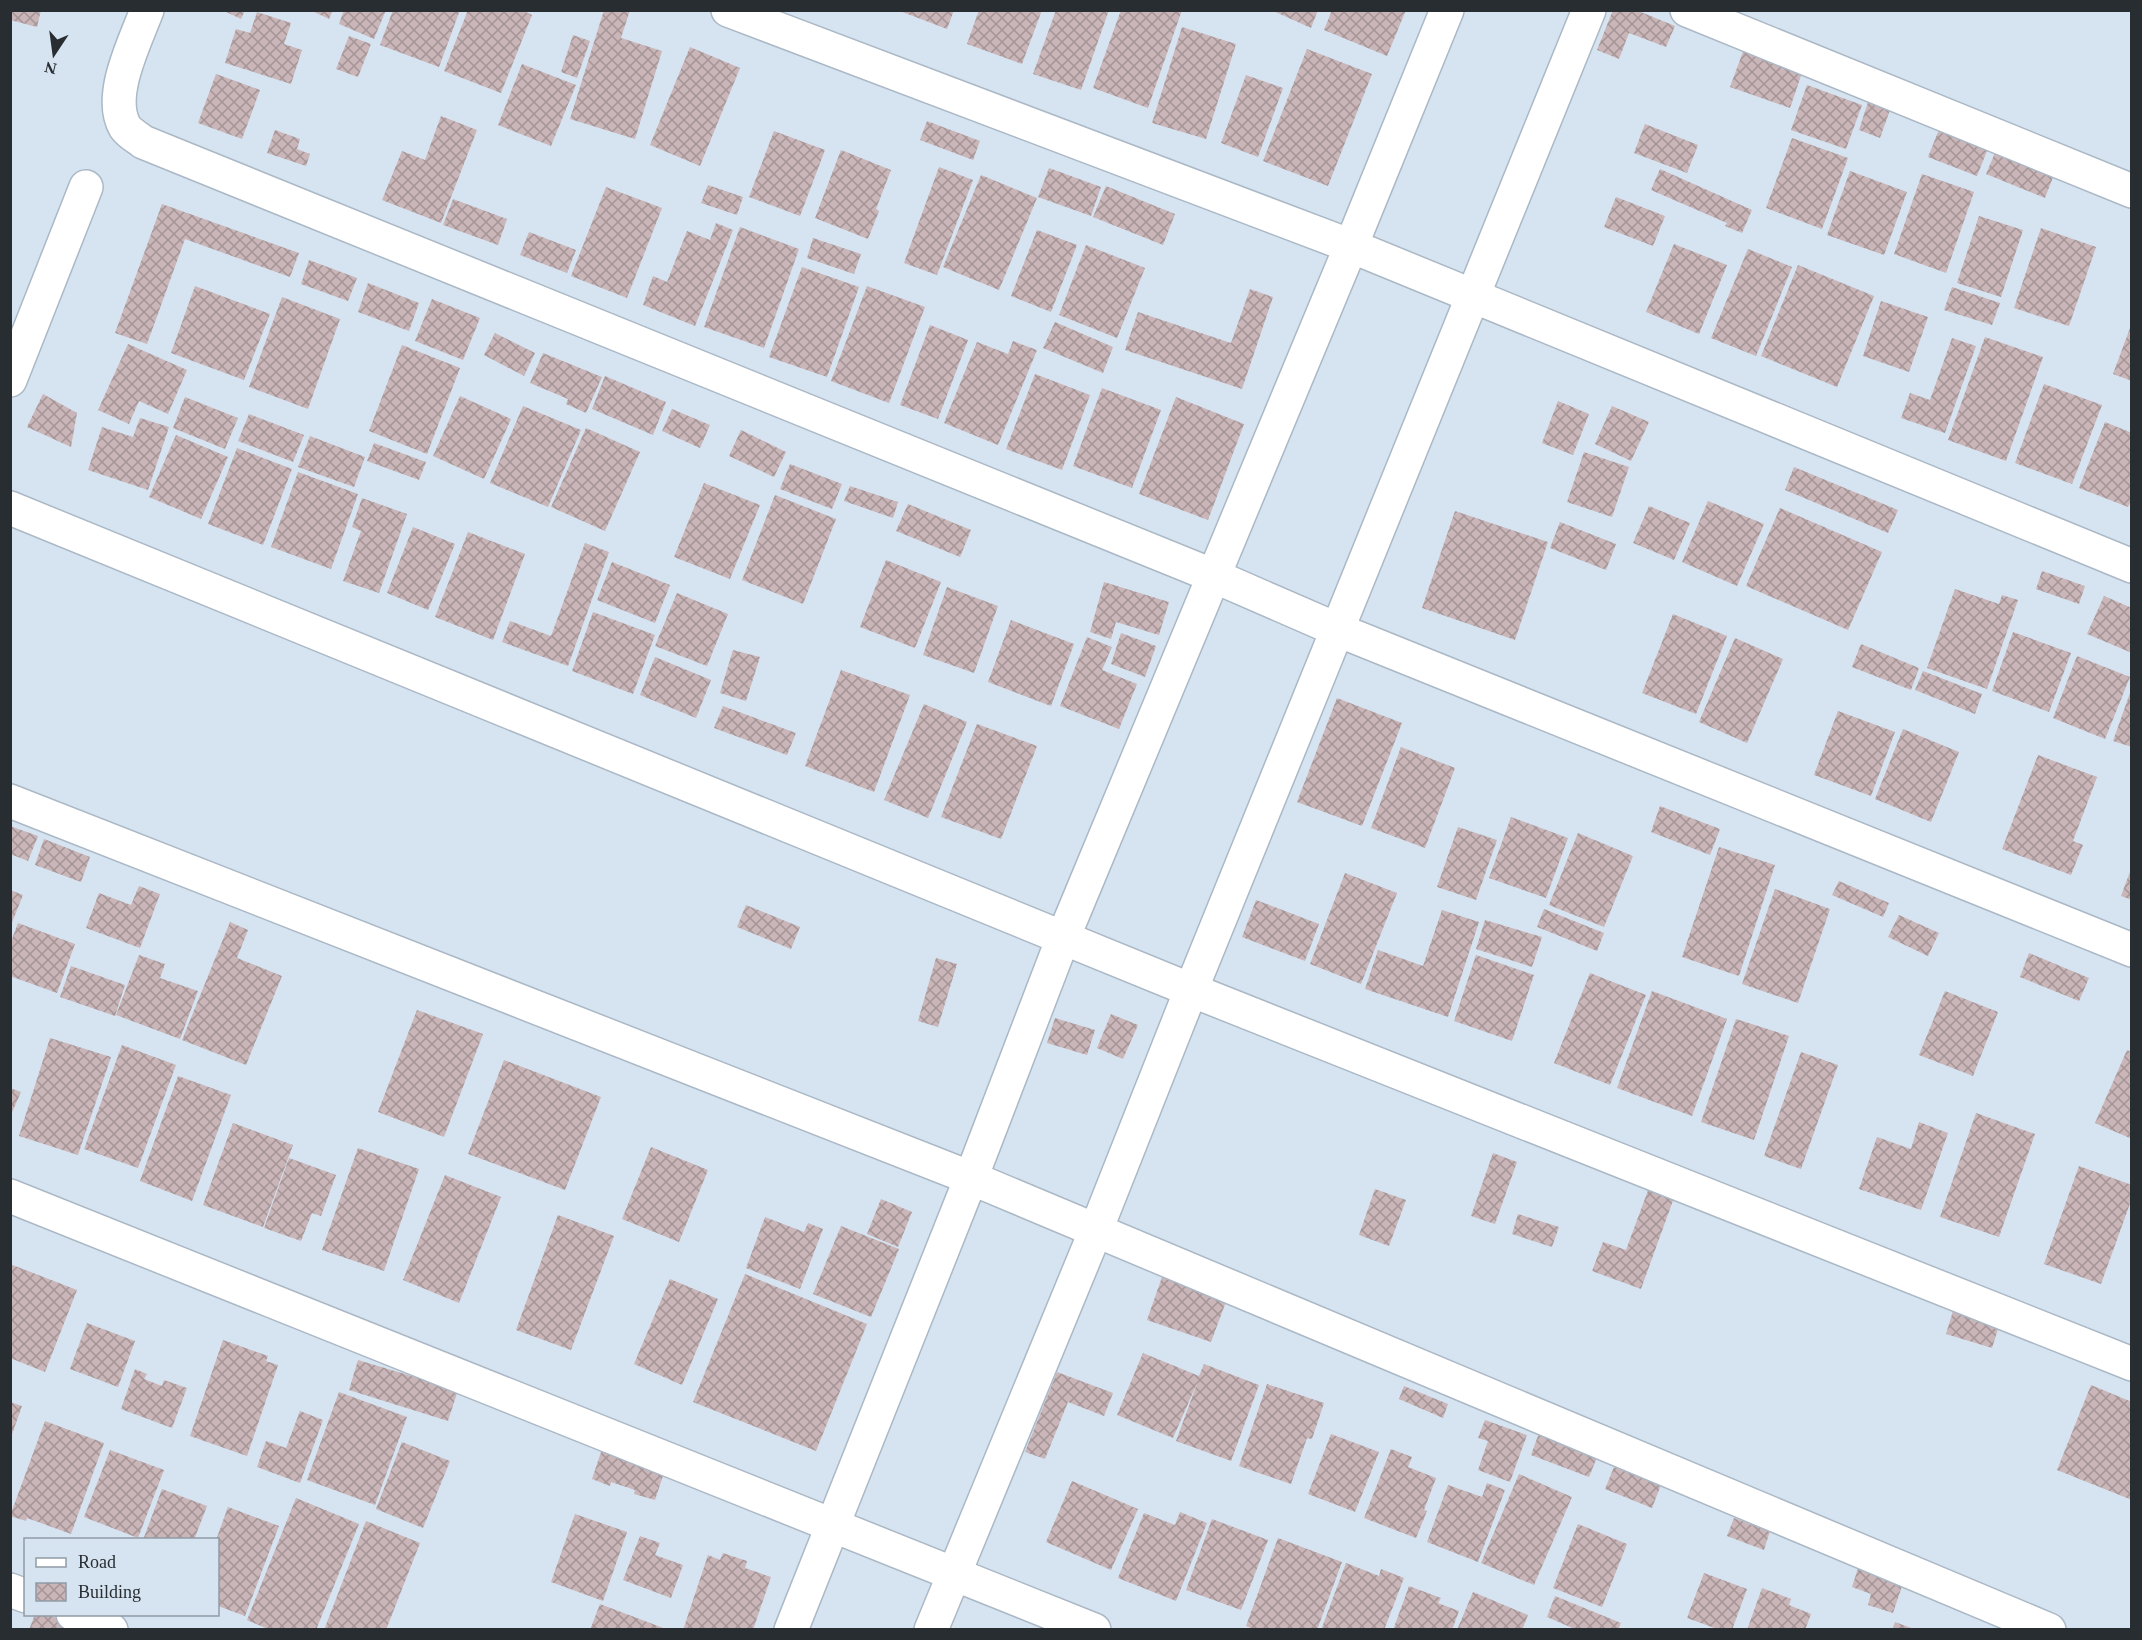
<svg xmlns="http://www.w3.org/2000/svg" width="2142" height="1640" viewBox="0 0 2142 1640" font-family="'Times New Roman',serif">
	<style>
		.building { fill: url(#building-cross-hatch) }
		.lines { fill: none; stroke-linecap: round; stroke-linejoin: round }
		.street-casing { stroke: #abb8c5; stroke-width: 36 }
		.street { stroke: #fff; stroke-width: 33 }
	</style>
	<defs>
		<pattern id="building-cross-hatch" width="8" height="8" patternUnits="userSpaceOnUse" patternTransform="scale(1.5)"><rect width="8" height="8" fill="#cab6b8"/><path d="M0 0l8 8M0 8l8-8" fill="none" stroke="#a49496"/></pattern>
	</defs>
	<rect width="100%" height="100%" fill="#d6e4f1"/>
	<g class="building">
		<polygon points="10,10 41,10 37,27 10,20"/>
		<polygon points="222,10 245,10 241,19"/>
		<polygon points="310,10 333,10 329,19"/>
		<polygon points="344,10 386,10 374,39 339,24"/>
		<polygon points="393,10 460,10 439,67 380,45"/>
		<polygon points="468,10 522,10 532,15 501,93 444,71"/>
		<polygon points="604,10 630,10 621,38 662,51 635,139 570,119"/>
		<polygon points="897,10 954,10 947,29"/>
		<polygon points="979,10 1042,10 1022,64 967,44"/>
		<polygon points="1056,10 1109,10 1081,90 1033,74"/>
		<polygon points="1121,10 1182,10 1148,108 1093,88"/>
		<polygon points="1271,10 1318,10 1311,28"/>
		<polygon points="1332,10 1406,10 1387,56 1324,30"/>
		<polygon points="1613,10 1636,10 1675,26 1666,47 1629,33 1619,59 1597,50"/>
		<polygon points="257,12 291,23 284,44 302,50 291,84 225,63 236,29 250,33"/>
		<polygon points="1182,27 1236,44 1206,139 1152,123"/>
		<polygon points="573,35 590,41 577,78 561,72"/>
		<polygon points="349,36 371,44 358,77 336,69"/>
		<polygon points="690,47 740,68 700,166 650,145"/>
		<polygon points="1307,49 1372,74 1328,186 1263,161"/>
		<polygon points="1744,49 1803,70 1790,108 1730,87"/>
		<polygon points="522,64 576,85 551,146 498,125"/>
		<polygon points="216,74 260,90 242,139 198,123"/>
		<polygon points="1246,75 1283,88 1258,157 1221,143"/>
		<polygon points="1807,85 1862,105 1846,149 1791,130"/>
		<polygon points="1869,99 1891,107 1880,138 1859,130"/>
		<polygon points="441,116 477,130 441,223 382,200 402,151 425,160"/>
		<polygon points="927,121 980,141 973,160 920,140"/>
		<polygon points="1645,124 1698,145 1687,173 1634,153"/>
		<polygon points="1940,127 1989,146 1977,176 1928,157"/>
		<polygon points="275,130 300,139 297,149 310,154 306,166 267,153"/>
		<polygon points="774,131 825,150 800,216 749,197"/>
		<polygon points="1792,138 1848,158 1822,229 1766,208"/>
		<polygon points="1997,148 2055,172 2045,198 1986,174"/>
		<polygon points="841,150 891,170 876,209 879,211 868,239 815,218"/>
		<polygon points="939,167 973,180 937,275 904,263"/>
		<polygon points="1049,168 1101,187 1091,216 1038,197"/>
		<polygon points="1660,169 1752,210 1742,233 1725,226 1727,223 1651,190"/>
		<polygon points="1850,171 1907,192 1884,255 1827,235"/>
		<polygon points="1922,174 1974,192 1946,273 1894,254"/>
		<polygon points="981,175 1037,198 999,290 943,267"/>
		<polygon points="708,185 743,197 737,215 701,203"/>
		<polygon points="1106,186 1175,214 1163,245 1093,217"/>
		<polygon points="606,187 662,208 627,298 571,276"/>
		<polygon points="1616,197 1665,216 1653,246 1604,227"/>
		<polygon points="453,199 507,219 498,245 443,225"/>
		<polygon points="162,204 299,253 290,277 185,239 147,344 115,333"/>
		<polygon points="1979,216 2023,230 2001,297 1957,283"/>
		<polygon points="716,223 733,230 695,326 643,305 653,276 667,282 687,231 710,240"/>
		<polygon points="740,227 799,249 764,348 704,327"/>
		<polygon points="2041,228 2096,247 2069,326 2014,308"/>
		<polygon points="1037,230 1077,245 1051,312 1011,296"/>
		<polygon points="529,232 576,250 567,273 520,255"/>
		<polygon points="813,238 861,254 854,274 807,258"/>
		<polygon points="1674,244 1727,265 1699,334 1646,312"/>
		<polygon points="1086,245 1145,268 1117,338 1059,315"/>
		<polygon points="1748,249 1792,267 1756,356 1711,338"/>
		<polygon points="309,260 357,278 348,301 301,284"/>
		<polygon points="1798,265 1874,296 1837,387 1761,356"/>
		<polygon points="802,267 859,287 827,377 769,357"/>
		<polygon points="368,283 419,303 409,331 358,312"/>
		<polygon points="195,286 270,314 244,380 171,353"/>
		<polygon points="867,286 925,307 889,403 831,381"/>
		<polygon points="1952,287 2000,303 1992,325 1944,310"/>
		<polygon points="1250,289 1273,297 1242,389 1125,350 1138,312 1231,343"/>
		<polygon points="282,297 340,319 308,409 249,387"/>
		<polygon points="432,299 480,318 463,360 415,341"/>
		<polygon points="1881,301 1928,317 1909,372 1863,356"/>
		<polygon points="1055,322 1113,347 1103,373 1043,348"/>
		<polygon points="930,325 968,340 938,419 900,405"/>
		<polygon points="2130,328 2132,329 2132,381 2113,374"/>
		<polygon points="495,333 535,353 524,376 484,355"/>
		<polygon points="1985,337 2043,357 2006,461 1948,440"/>
		<polygon points="1952,338 1976,346 1945,433 1901,418 1910,393 1930,400"/>
		<polygon points="1013,341 1037,350 998,445 944,423 977,342 1008,354"/>
		<polygon points="128,344 187,370 168,414 139,401 129,424 98,410"/>
		<polygon points="402,345 460,368 427,454 369,431"/>
		<polygon points="543,353 602,377 586,413 566,404 568,399 530,383"/>
		<polygon points="1035,374 1090,395 1062,470 1006,449"/>
		<polygon points="605,376 666,402 653,435 592,409"/>
		<polygon points="2044,384 2102,405 2072,484 2015,463"/>
		<polygon points="1102,388 1161,410 1132,488 1073,466"/>
		<polygon points="43,394 77,413 71,447 27,427"/>
		<polygon points="460,396 511,419 484,479 433,456"/>
		<polygon points="185,397 238,418 225,449 173,428"/>
		<polygon points="1176,397 1244,424 1208,520 1139,494"/>
		<polygon points="1558,401 1589,414 1573,455 1542,443"/>
		<polygon points="523,406 581,430 548,507 490,483"/>
		<polygon points="1612,406 1649,422 1631,461 1595,444"/>
		<polygon points="672,409 710,425 700,448 662,431"/>
		<polygon points="249,414 304,435 293,462 238,441"/>
		<polygon points="140,418 169,427 148,490 88,470 102,427 133,437"/>
		<polygon points="2105,422 2132,433 2132,499 2128,507 2079,488"/>
		<polygon points="586,428 640,452 605,531 551,507"/>
		<polygon points="741,430 786,452 774,477 729,456"/>
		<polygon points="176,435 228,457 201,519 149,497"/>
		<polygon points="310,436 365,457 354,487 298,467"/>
		<polygon points="374,443 426,462 419,480 367,461"/>
		<polygon points="237,448 292,469 263,545 208,524"/>
		<polygon points="1584,452 1629,467 1612,517 1567,502"/>
		<polygon points="790,464 842,484 832,509 780,489"/>
		<polygon points="1794,467 1898,510 1888,533 1785,490"/>
		<polygon points="298,472 358,494 331,569 271,547"/>
		<polygon points="704,483 760,505 730,579 674,557"/>
		<polygon points="850,486 898,502 893,518 844,501"/>
		<polygon points="775,495 836,519 803,604 742,580"/>
		<polygon points="362,498 407,514 379,593 343,581 361,531 352,527"/>
		<polygon points="1708,501 1764,524 1737,586 1682,562"/>
		<polygon points="908,504 971,530 960,557 896,531"/>
		<polygon points="1649,506 1690,523 1674,560 1633,543"/>
		<polygon points="1780,508 1882,552 1848,630 1746,586"/>
		<polygon points="1455,511 1548,542 1515,640 1422,608"/>
		<polygon points="1560,522 1616,544 1606,570 1550,548"/>
		<polygon points="413,527 455,544 428,610 387,593"/>
		<polygon points="468,532 525,554 493,640 435,617"/>
		<polygon points="585,543 609,552 568,666 502,642 510,621 551,636"/>
		<polygon points="886,560 941,582 915,648 860,627"/>
		<polygon points="612,562 670,585 655,623 597,600"/>
		<polygon points="2042,571 2085,586 2079,604 2036,589"/>
		<polygon points="1104,582 1169,602 1159,635 1116,622 1111,639 1090,632"/>
		<polygon points="947,587 998,606 974,673 923,655"/>
		<polygon points="1955,589 1999,604 2002,595 2018,600 1987,689 1927,668"/>
		<polygon points="677,593 728,614 707,666 655,646"/>
		<polygon points="2104,596 2132,608 2132,653 2087,634"/>
		<polygon points="593,612 655,635 633,694 572,671"/>
		<polygon points="1673,614 1727,636 1696,714 1642,693"/>
		<polygon points="1011,620 1074,644 1051,706 988,682"/>
		<polygon points="2013,632 2071,653 2049,712 1992,691"/>
		<polygon points="1121,633 1156,646 1145,677 1111,664"/>
		<polygon points="1087,637 1112,647 1102,670 1137,684 1119,729 1060,706"/>
		<polygon points="1735,638 1783,659 1747,743 1699,722"/>
		<polygon points="1861,644 1919,668 1911,690 1852,667"/>
		<polygon points="733,650 760,657 746,701 720,693"/>
		<polygon points="2077,656 2130,677 2105,739 2053,718"/>
		<polygon points="655,657 711,680 696,718 640,695"/>
		<polygon points="841,670 910,695 874,792 805,766"/>
		<polygon points="1923,671 1982,694 1975,714 1915,690"/>
		<polygon points="2131,690 2132,690 2132,747 2113,741"/>
		<polygon points="1337,698 1402,723 1362,826 1297,802"/>
		<polygon points="924,704 967,722 928,818 884,800"/>
		<polygon points="723,706 796,733 787,755 714,728"/>
		<polygon points="1838,711 1895,732 1871,796 1814,775"/>
		<polygon points="977,724 1037,746 1001,839 941,817"/>
		<polygon points="1903,729 1959,752 1931,822 1875,799"/>
		<polygon points="1401,747 1455,768 1425,848 1371,828"/>
		<polygon points="2038,755 2097,777 2073,841 2083,845 2071,875 2002,849"/>
		<polygon points="1660,806 1720,829 1710,855 1651,832"/>
		<polygon points="1511,817 1568,838 1546,898 1489,878"/>
		<polygon points="10,826 38,836 28,861 10,854"/>
		<polygon points="1458,827 1497,840 1476,900 1437,887"/>
		<polygon points="1578,833 1633,856 1604,927 1549,905"/>
		<polygon points="44,839 90,857 81,882 35,865"/>
		<polygon points="1719,847 1775,865 1739,976 1682,957"/>
		<polygon points="2131,869 2132,869 2132,900 2121,896"/>
		<polygon points="1345,873 1397,893 1361,984 1310,964"/>
		<polygon points="1839,881 1889,903 1883,917 1832,895"/>
		<polygon points="139,886 160,894 140,948 86,928 99,893 131,905"/>
		<polygon points="1775,889 1830,909 1798,1003 1742,984"/>
		<polygon points="10,890 23,895 11,925 10,925"/>
		<polygon points="1256,900 1319,924 1305,961 1242,937"/>
		<polygon points="746,905 800,927 791,949 737,927"/>
		<polygon points="1544,909 1604,933 1597,951 1537,927"/>
		<polygon points="1442,910 1479,922 1448,1017 1365,989 1378,950 1423,966"/>
		<polygon points="1899,915 1939,933 1928,956 1888,937"/>
		<polygon points="1485,920 1542,937 1532,967 1476,949"/>
		<polygon points="230,922 248,930 237,958 282,976 246,1065 182,1040"/>
		<polygon points="18,923 75,944 57,993 10,976 10,944"/>
		<polygon points="2029,953 2089,978 2079,1001 2020,977"/>
		<polygon points="139,955 165,964 160,978 198,991 180,1039 116,1015"/>
		<polygon points="1476,955 1534,975 1512,1041 1454,1021"/>
		<polygon points="936,958 957,964 938,1027 918,1021"/>
		<polygon points="71,966 125,985 115,1016 60,997"/>
		<polygon points="1590,973 1646,995 1610,1085 1554,1063"/>
		<polygon points="1652,991 1727,1019 1692,1116 1617,1088"/>
		<polygon points="1945,991 1998,1012 1973,1076 1919,1055"/>
		<polygon points="417,1010 483,1034 444,1137 378,1112"/>
		<polygon points="1111,1014 1138,1025 1123,1059 1097,1048"/>
		<polygon points="1055,1018 1095,1030 1087,1055 1047,1043"/>
		<polygon points="1736,1019 1789,1036 1754,1140 1701,1122"/>
		<polygon points="50,1038 111,1057 78,1155 19,1136"/>
		<polygon points="122,1045 176,1065 138,1168 84,1149"/>
		<polygon points="2127,1050 2132,1052 2132,1139 2095,1123"/>
		<polygon points="1801,1052 1838,1065 1801,1169 1764,1156"/>
		<polygon points="504,1060 601,1097 565,1190 468,1154"/>
		<polygon points="178,1076 231,1095 192,1201 140,1181"/>
		<polygon points="10,1088 21,1092 10,1117"/>
		<polygon points="1976,1113 2035,1134 1999,1237 1940,1217"/>
		<polygon points="1919,1122 1948,1133 1921,1210 1859,1189 1877,1137 1911,1149"/>
		<polygon points="233,1123 293,1145 263,1227 203,1205"/>
		<polygon points="651,1147 708,1170 679,1242 622,1219"/>
		<polygon points="358,1148 419,1169 384,1271 322,1250"/>
		<polygon points="1493,1153 1517,1162 1495,1224 1471,1216"/>
		<polygon points="289,1158 336,1175 321,1216 312,1213 301,1241 264,1228"/>
		<polygon points="2079,1166 2132,1185 2132,1198 2101,1284 2044,1264"/>
		<polygon points="445,1175 501,1197 459,1303 403,1280"/>
		<polygon points="1650,1185 1675,1195 1641,1289 1592,1271 1603,1242 1626,1250"/>
		<polygon points="1375,1189 1406,1200 1389,1246 1359,1235"/>
		<polygon points="881,1199 912,1212 898,1247 867,1234"/>
		<polygon points="1518,1214 1559,1227 1552,1247 1512,1234"/>
		<polygon points="558,1215 614,1236 571,1350 516,1330"/>
		<polygon points="765,1217 804,1232 808,1223 823,1229 800,1289 746,1268"/>
		<polygon points="841,1226 899,1249 871,1317 813,1294"/>
		<polygon points="10,1264 77,1290 45,1372 10,1358"/>
		<polygon points="745,1274 867,1324 816,1451 693,1402"/>
		<polygon points="1162,1277 1227,1299 1211,1342 1147,1320"/>
		<polygon points="670,1279 718,1299 682,1385 634,1364"/>
		<polygon points="1953,1311 1999,1326 1992,1348 1946,1334"/>
		<polygon points="87,1323 135,1341 118,1387 70,1369"/>
		<polygon points="223,1340 268,1356 266,1361 278,1365 247,1456 190,1436"/>
		<polygon points="1143,1353 1199,1376 1204,1364 1259,1385 1231,1461 1176,1441 1198,1381 1173,1438 1117,1415"/>
		<polygon points="358,1360 458,1390 448,1421 349,1390"/>
		<polygon points="135,1369 147,1374 144,1379 162,1386 164,1380 187,1388 172,1428 121,1409"/>
		<polygon points="1057,1372 1113,1393 1104,1416 1068,1402 1045,1459 1025,1452"/>
		<polygon points="1267,1384 1324,1403 1312,1439 1307,1438 1291,1484 1239,1466"/>
		<polygon points="2091,1385 2132,1402 2132,1500 2057,1470"/>
		<polygon points="1404,1386 1448,1404 1443,1418 1399,1399"/>
		<polygon points="339,1392 407,1417 375,1505 307,1480"/>
		<polygon points="10,1402 22,1406 11,1437 10,1437"/>
		<polygon points="300,1411 323,1420 300,1483 257,1467 266,1441 286,1448"/>
		<polygon points="1485,1420 1527,1435 1510,1482 1478,1470 1488,1441 1478,1438"/>
		<polygon points="45,1421 104,1443 71,1534 27,1518 26,1521 10,1516"/>
		<polygon points="1539,1433 1598,1455 1589,1477 1531,1455"/>
		<polygon points="1331,1434 1379,1452 1355,1512 1308,1494"/>
		<polygon points="402,1442 450,1461 423,1528 376,1509"/>
		<polygon points="603,1446 666,1467 655,1500 634,1494 635,1490 611,1482 610,1486 592,1479"/>
		<polygon points="1391,1449 1412,1457 1408,1467 1436,1478 1424,1510 1427,1511 1416,1538 1364,1518"/>
		<polygon points="110,1450 164,1470 138,1538 84,1517"/>
		<polygon points="1614,1467 1661,1485 1652,1508 1605,1489"/>
		<polygon points="1519,1474 1572,1497 1534,1585 1481,1563"/>
		<polygon points="1072,1481 1138,1509 1111,1570 1046,1542"/>
		<polygon points="1487,1483 1505,1490 1478,1562 1427,1542 1448,1485 1482,1497"/>
		<polygon points="162,1489 207,1506 194,1540 143,1540"/>
		<polygon points="296,1498 359,1524 316,1630 270,1630 247,1620"/>
		<polygon points="228,1507 279,1526 245,1616 218,1606 216,1540"/>
		<polygon points="1180,1512 1207,1523 1176,1601 1118,1578 1144,1513 1175,1525"/>
		<polygon points="575,1514 627,1532 603,1601 551,1582"/>
		<polygon points="1734,1518 1770,1531 1764,1550 1727,1536"/>
		<polygon points="1212,1519 1268,1540 1241,1610 1186,1590"/>
		<polygon points="366,1521 420,1543 386,1630 324,1630"/>
		<polygon points="1578,1524 1627,1544 1602,1607 1553,1588"/>
		<polygon points="640,1536 660,1543 655,1555 683,1565 671,1598 623,1580"/>
		<polygon points="1278,1538 1342,1562 1317,1630 1255,1630 1246,1626"/>
		<polygon points="723,1553 747,1561 745,1568 771,1577 753,1630 683,1630 708,1555 720,1560"/>
		<polygon points="1860,1562 1905,1577 1893,1613 1868,1605 1871,1594 1852,1587"/>
		<polygon points="1346,1563 1379,1576 1381,1569 1404,1578 1384,1630 1321,1630"/>
		<polygon points="1704,1573 1747,1589 1732,1630 1720,1630 1687,1618"/>
		<polygon points="1409,1586 1441,1598 1438,1603 1459,1611 1452,1630 1393,1630"/>
		<polygon points="1762,1588 1791,1599 1789,1605 1811,1614 1805,1630 1747,1630"/>
		<polygon points="1473,1592 1528,1615 1522,1630 1457,1630"/>
		<polygon points="1555,1596 1621,1623 1618,1630 1577,1630 1547,1617"/>
		<polygon points="600,1604 666,1629 666,1630 590,1630"/>
		<polygon points="35,1614 46,1614 84,1629 29,1630"/>
		<polygon points="1895,1622 1914,1629 1914,1630 1892,1630"/>
	</g>
	<g class="lines">
		<defs>
			<g id="street">
				<path d="M147,10C135,42 107,96 125,127C129,133 138,138 143,142L1214,576L1338,630L2132,950"/>
				<polyline points="728,10 1351,246 2132,566"/>
				<polyline points="1687,10 2132,191"/>
				<polyline points="10,380 86,187"/>
				<polyline points="10,508 1191,990 2132,1364"/>
				<polyline points="10,801 971,1178 2049,1630"/>
				<polyline points="10,1196 1094,1630"/>
				<polyline points="10,1590 26,1596"/>
				<polyline points="73,1614 111,1630"/>
				<polyline points="791,1630 971,1178 1063,938 1351,246 1447,10"/>
				<polyline points="931,1630 1096,1230 1191,990 1589,10"/>
			</g>
		</defs>
		<use href="#street" class="street-casing"/>
		<use href="#street" class="street"/>
	</g>
	<rect width="2142" height="1640" fill="none" stroke="#282d32" stroke-width="24"/>
	<rect x="24" y="1538" width="195" height="78" fill="#d6e4f1" stroke="#909ba5" stroke-width="1.5"/>
	<rect x="36" y="1558" width="30" height="9" fill="#ffffff" stroke="#909ba5" stroke-width="1.5"/>
	<text x="78" y="1568" font-size="18" fill="#282d32">Road</text>
	<rect x="36" y="1583" width="30" height="18" fill="url(#building-cross-hatch)" stroke="#909ba5" stroke-width="1.5"/>
	<text x="78" y="1598" font-size="18" fill="#282d32">Building</text>
	<g transform="translate(54 54) rotate(193)" stroke="#d6e4f1" stroke-width="4.5" paint-order="stroke">
	<path d="M0-4.5L10 22L0 15L-10 22Z" fill="#282d32"/>
	<text y="-9" font-size="16" font-weight="bold" text-anchor="middle" fill="#282d32">N</text>
	</g>
</svg>
